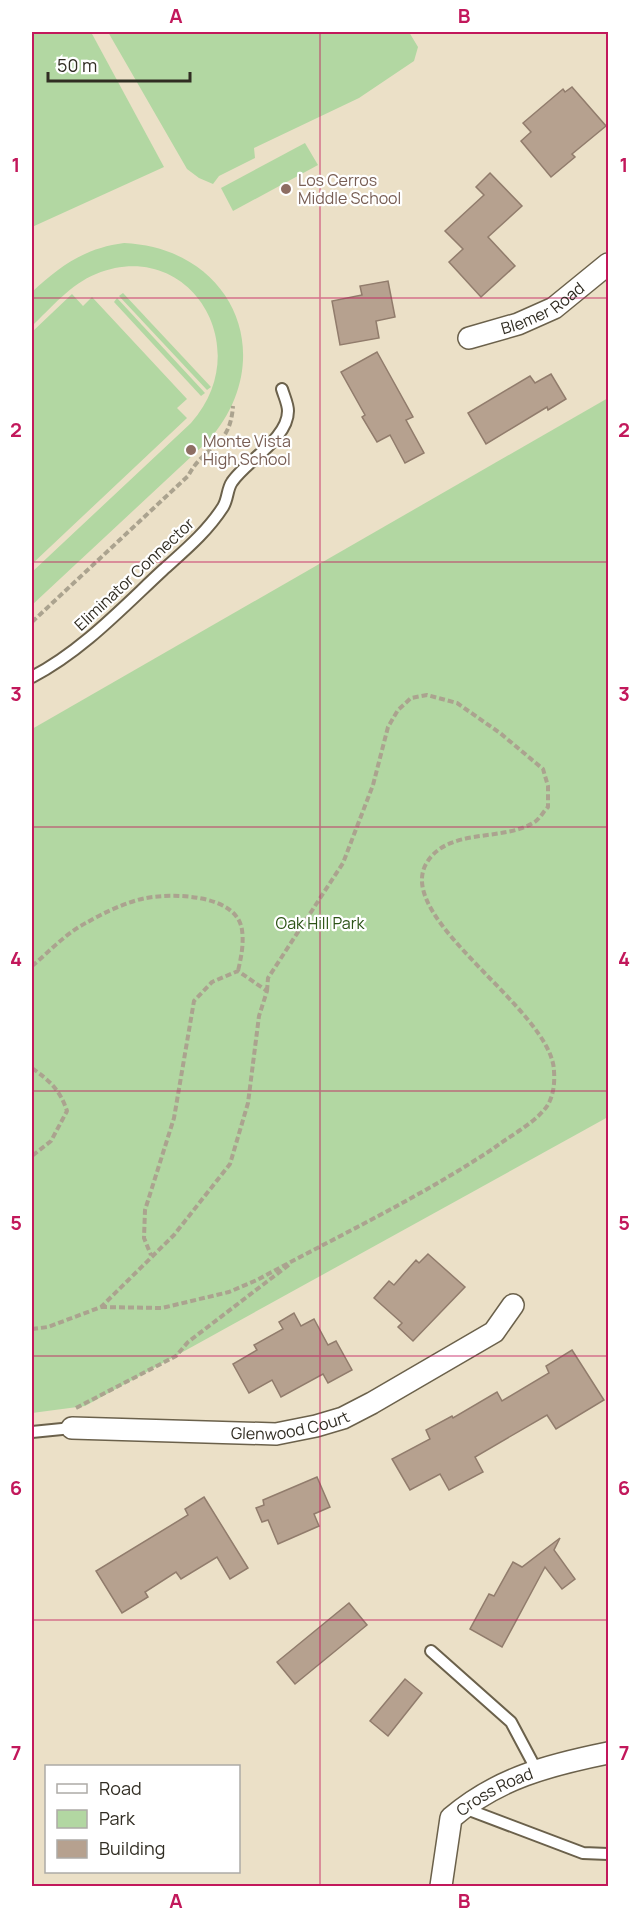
<svg xmlns="http://www.w3.org/2000/svg" width="640" height="1918" viewBox="0 0 640 1918" font-family="Manrope,sans-serif">
	<style>
		.green { fill: #b2d7a2 }
		.building { fill: #b6a18f; stroke: #917c6c; stroke-width: 1.5 }
		.lines { fill: none; stroke-linecap: round; stroke-linejoin: round }
		.service-casing { stroke: #6b614b; stroke-width: 14 }
		.minor-casing { stroke: #6b614b; stroke-width: 24 }
		.path { stroke: #aba38f; stroke-width: 4; stroke-dasharray: 6 3; stroke-linecap: butt }
		.service { stroke: #fff; stroke-width: 10 }
		.minor { stroke: #fff; stroke-width: 21 }
		.grid { fill: none; stroke: #c2185b; stroke-width: 1.5; stroke-opacity: 0.55 }
		.education-dot { fill: #8d6e63; stroke: #fff; stroke-width: 2 }
		.labels { text-anchor: middle; dominant-baseline: central; stroke-width: 4.5; stroke-linejoin: round; paint-order: stroke }
		.education-label { font-size: 16px; fill: #785e54; stroke: #fff; text-anchor: start }
		.street-label { font-size: 16px; fill: #312d23; stroke: #fff }
		.park-label { font-size: 16px; fill: #2c5316; stroke: #fff }
		.neatline { fill: none; stroke: #c2185b; stroke-width: 2 }
		.grid-label { font-size: 20px; text-anchor: middle; font-weight: bold; fill: #c2185b }
	</style>
	<rect width="100%" height="100%" fill="#ebe0c7"/>
	<g class="green">
		<polygon points="32,32 91,32 164,167 32,227"/>
		<polygon points="108,32 409,32 418,47 414,61 359,98 254,148 255,158 219,176 213,184 199,178 187,169"/>
		<polygon points="305,143 318,165 233,211 221,188"/>
		<path d="M124,243C234,248 281,359 208,441L32,605V572L191,423C258,348 189,236 96,274C71,284 51,308 32,326V292C60,266 85,248 124,243Z"/>
		<polygon points="123,293 211,387 207,390 119,296"/>
		<polygon points="72,294 83,306 92,297 187,399 177,408 187,418 32,564 32,332"/>
		<polygon points="117,298 205,393 201,396 114,302"/>
		<polygon points="608,398 608,1117 85,1406 32,1413 32,729"/>
	</g>
	<g class="building">
		<polygon points="572,87 606,126 572,154 575,157 551,177 521,141 531,132 523,123 563,89 565,92"/>
		<polygon points="490,173 522,206 488,237 515,266 481,297 449,262 463,249 445,231 484,195 476,187"/>
		<polygon points="388,281 395,317 376,321 379,338 340,345 332,301 362,295 360,286"/>
		<polygon points="377,352 413,417 406,420 424,453 405,463 390,435 377,442 362,417 365,415 341,372"/>
		<polygon points="551,374 566,399 548,410 547,407 486,444 468,413 530,376 535,383"/>
		<polygon points="428,1254 465,1287 413,1341 398,1327 402,1323 374,1298 389,1281 394,1285 416,1260 419,1263"/>
		<polygon points="294,1313 301,1326 314,1319 328,1345 336,1341 352,1370 328,1383 323,1374 281,1397 272,1380 249,1393 233,1364 257,1350 254,1345 283,1329 279,1322"/>
		<polygon points="572,1350 604,1400 556,1429 547,1415 475,1457 483,1472 449,1490 440,1474 410,1490 392,1459 430,1439 426,1430 452,1416 453,1418 497,1392 502,1401 549,1373 546,1366"/>
		<polygon points="317,1477 330,1507 314,1514 319,1526 278,1544 268,1520 262,1522 256,1508 264,1505 263,1500"/>
		<polygon points="204,1497 248,1568 230,1579 217,1557 181,1579 176,1572 145,1592 148,1597 122,1613 96,1571 188,1515 185,1509"/>
		<polygon points="560,1538 554,1550 575,1579 562,1589 545,1567 502,1647 470,1629 489,1594 494,1596 513,1562 522,1567"/>
		<polygon points="349,1603 367,1625 295,1684 277,1662"/>
		<polygon points="405,1679 422,1693 388,1736 370,1721"/>
	</g>
	<g class="lines">
		<defs>
			<g id="service">
				<path d="M32,677C82,651 122,608 163,570C184,551 207,532 223,507C228,499 227,489 232,482C246,461 288,439 288,411C288,404 284,396 282,389"/>
				<polyline points="32,1432 72,1428"/>
				<polyline points="431,1651 511,1722 536,1769"/>
				<polyline points="464,1808 583,1853 608,1854"/>
			</g>
			<g id="minor">
				<path id="s1" d="M469,338L518,324L554,308L608,264"/>
				<path id="s2" d="M72,1428L276,1434L316,1426L343,1418L372,1403L494,1332L513,1305"/>
				<path id="s3" d="M441,1886L451,1818C498,1778 549,1765 608,1753"/>
			</g>
		</defs>
		<use href="#service" class="service-casing"/>
		<use href="#minor" class="minor-casing"/>
		<g class="path">
			<path d="M32,622L188,476C205,444 230,449 233,406"/>
			<path d="M32,966C49,952 66,933 86,923C103,913 126,902 146,898C173,893 237,894 242,930C244,944 241,958 238,971"/>
			<path d="M32,1068C50,1081 60,1090 67,1111L51,1141L32,1156"/>
			<path d="M101,1307L162,1308L229,1292L257,1280C336,1237 419,1198 494,1148C510,1136 531,1125 544,1110C553,1100 555,1085 554,1071C552,1010 395,920 426,864C447,827 501,842 533,823C539,820 543,812 548,807V786L543,769L500,733L457,703L427,695L411,698L398,710L388,727L373,785L343,863L268,978L267,991"/>
			<polyline points="32,1329 48,1327 101,1307 174,1235 230,1164 248,1103 259,1016 267,991 238,971 212,982 194,1001 174,1118 145,1210 144,1238 151,1255"/>
			<polyline points="76,1408 176,1356 188,1342 290,1264"/>
		</g>
		<use href="#service" class="service"/>
		<use href="#minor" class="minor"/>
	</g>
	<path class="grid" d="M320,32V1886M32,298H608M32,562H608M32,827H608M32,1091H608M32,1356H608M32,1620H608"/>
	<g class="education-dot">
		<circle cx="286" cy="189" r="6"/>
		<circle cx="191" cy="450" r="6"/>
	</g>
	<g class="labels">
		<g class="education-label">
			<text x="298" y="180">Los Cerros<tspan x="298" dy="18">Middle School</tspan></text>
			<text x="203" y="441">Monte Vista<tspan x="203" dy="18">High School</tspan></text>
		</g>
		<g class="street-label">
			<text stroke="none"><textPath href="#s1" startOffset="80">Blemer Road</textPath></text>
			<text transform="translate(134 574) rotate(-43)">Eliminator Connector</text>
			<text stroke="none"><textPath href="#s2" startOffset="219">Glenwood Court</textPath></text>
			<text stroke="none"><textPath href="#s3" startOffset="120">Cross Road</textPath></text>
		</g>
		<g class="park-label">
			<text x="320" y="923">Oak Hill Park</text>
		</g>
	</g>
	<rect width="640" height="1918" fill="none" stroke="#ffffff" stroke-width="66"/>
	<rect x="45" y="1765" width="195" height="108" fill="#ffffff" stroke="#adaba7" stroke-width="1.5"/>
	<rect x="57" y="1784" width="30" height="9" fill="#ffffff" stroke="#adaba7" stroke-width="1.5"/>
	<text x="99" y="1795" font-size="18" fill="#312d23">Road</text>
	<rect x="57" y="1810" width="30" height="18" fill="#b2d7a2" stroke="#adaba7" stroke-width="1.5"/>
	<text x="99" y="1825" font-size="18" fill="#312d23">Park</text>
	<rect x="57" y="1840" width="30" height="18" fill="#b6a18f" stroke="#adaba7" stroke-width="1.5"/>
	<text x="99" y="1855" font-size="18" fill="#312d23">Building</text>
	<path d="M48 72v9h142v-9" fill="none" stroke="#312d23" stroke-width="3"/>
	<text x="57" y="72" font-size="18" fill="#312d23" stroke="#ffffff" stroke-width="4.5" paint-order="stroke">50 m</text>
	<rect x="33" y="33" width="574" height="1852" class="neatline"/>
	<g class="grid-label">
		<text x="176" y="23">A</text>
		<text x="464" y="23">B</text>
		<text x="16" y="172">1</text>
		<text x="624" y="172">1</text>
		<text x="16" y="437">2</text>
		<text x="624" y="437">2</text>
		<text x="16" y="701">3</text>
		<text x="624" y="701">3</text>
		<text x="16" y="966">4</text>
		<text x="624" y="966">4</text>
		<text x="16" y="1230">5</text>
		<text x="624" y="1230">5</text>
		<text x="16" y="1495">6</text>
		<text x="624" y="1495">6</text>
		<text x="16" y="1760">7</text>
		<text x="624" y="1760">7</text>
		<text x="176" y="1908">A</text>
		<text x="464" y="1908">B</text>
	</g>
</svg>
